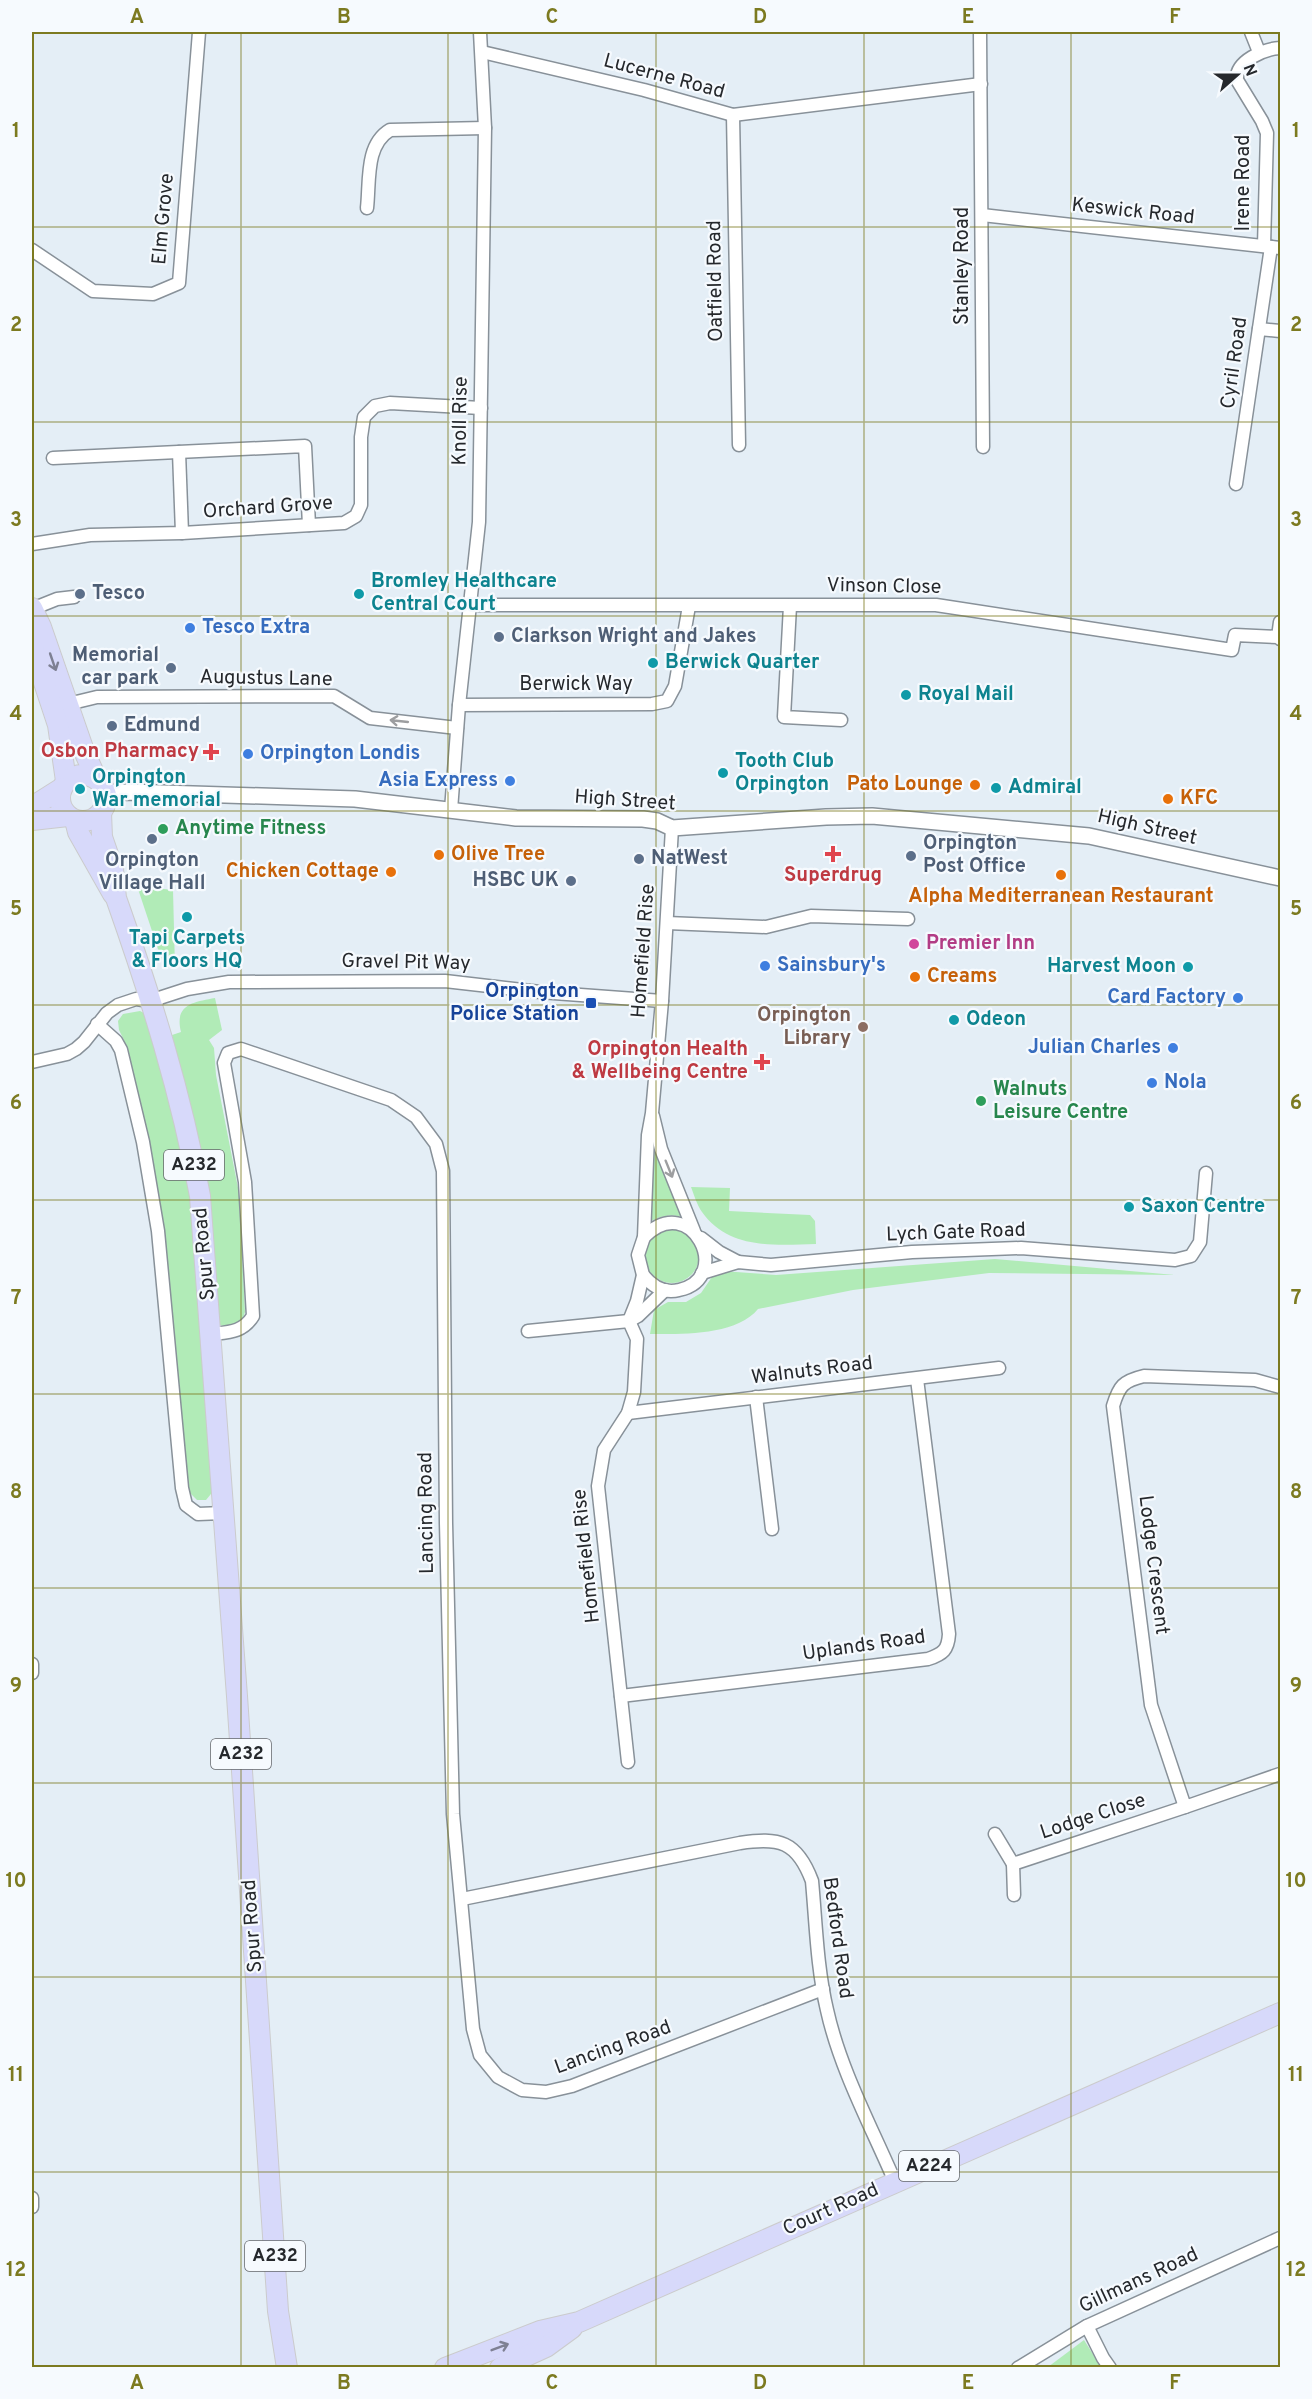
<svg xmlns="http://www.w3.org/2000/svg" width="1312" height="2399" viewBox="0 0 1312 2399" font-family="Overpass,sans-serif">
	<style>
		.green { fill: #b1ebb7 }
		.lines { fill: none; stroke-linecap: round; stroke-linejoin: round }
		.minor-casing { stroke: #889199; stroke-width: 15 }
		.tertiary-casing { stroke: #889199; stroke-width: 18 }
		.primary-casing { stroke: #cbcbcc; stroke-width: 22 }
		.minor { stroke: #fff; stroke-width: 12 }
		.tertiary { stroke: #fff; stroke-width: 15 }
		.primary { stroke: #d7d9fa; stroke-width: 20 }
		.oneway { stroke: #7e8093 }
		.oneway2 { stroke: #9d9ea0 }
		.grid { fill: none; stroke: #7c7a20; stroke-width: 1.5; stroke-opacity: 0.55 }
		.service-dot { fill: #5c6f8a; stroke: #f6fafe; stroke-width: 2 }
		.culture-dot { fill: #0f9aa8; stroke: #f6fafe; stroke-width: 2 }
		.shop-dot { fill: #3f7fe0; stroke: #f6fafe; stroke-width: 2 }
		.health-dot { fill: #e0444e; stroke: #f6fafe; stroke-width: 2 }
		.food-dot { fill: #e8710a; stroke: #f6fafe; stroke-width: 2 }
		.leisure-dot { fill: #2e9e5b; stroke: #f6fafe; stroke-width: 2 }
		.hotel-dot { fill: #d1479c; stroke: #f6fafe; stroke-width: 2 }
		.transit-dot { fill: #1a4fb4; stroke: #f6fafe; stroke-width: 2 }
		.education-dot { fill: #8d6e63; stroke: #f6fafe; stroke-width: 2 }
		.labels { text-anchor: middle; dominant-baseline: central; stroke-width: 4.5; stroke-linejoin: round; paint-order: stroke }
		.shield { fill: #f6fafe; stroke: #64676b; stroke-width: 1.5 }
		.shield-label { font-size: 18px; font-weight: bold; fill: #25282c }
		.street-label { font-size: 20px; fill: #25282c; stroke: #f6fafe }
		.culture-label { font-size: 20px; font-weight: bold; fill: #0d838f; stroke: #f6fafe; text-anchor: start }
		.service-label { font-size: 20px; font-weight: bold; fill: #4e5e75; stroke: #f6fafe; text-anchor: start }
		.shop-label { font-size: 20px; font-weight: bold; fill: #366cbe; stroke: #f6fafe; text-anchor: start }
		.health-label { font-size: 20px; font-weight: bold; fill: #be3a42; stroke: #f6fafe; text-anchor: end }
		.food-label { font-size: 20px; font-weight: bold; fill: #c56008; stroke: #f6fafe; text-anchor: start }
		.leisure-label { font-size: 20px; font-weight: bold; fill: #27864d; stroke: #f6fafe; text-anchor: start }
		.hotel-label { font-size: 20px; font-weight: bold; fill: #b23c85; stroke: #f6fafe; text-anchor: start }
		.transit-label { font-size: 20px; font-weight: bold; fill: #164399; stroke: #f6fafe; text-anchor: end }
		.education-label { font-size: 20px; font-weight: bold; fill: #785e54; stroke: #f6fafe; text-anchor: end }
		.neatline { fill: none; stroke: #7c7a20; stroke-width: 2 }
		.grid-label { font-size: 20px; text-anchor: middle; font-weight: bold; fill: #7c7a20 }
	</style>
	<rect width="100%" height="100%" fill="#e4eef6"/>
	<g class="green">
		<polygon points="137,886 173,890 175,968 164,967"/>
		<path d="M215,998L222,1030L209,1040L214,1048L216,1075L239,1193L245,1312L242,1322L227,1327L220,1325L208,1199L197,1138L172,1035L181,1032C174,1004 194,1002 215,998Z"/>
		<polygon points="140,1011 148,1015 180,1132 191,1196 215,1489 206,1500 197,1500 189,1492 160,1202 148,1137 124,1040 119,1030 118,1021 123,1014"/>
		<path d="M653,1144L685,1217C670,1214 662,1215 649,1222Z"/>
		<path d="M691,1187L730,1188L729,1211L810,1215L815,1221L816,1244C775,1245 729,1250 702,1212C697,1205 694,1195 691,1187Z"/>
		<circle cx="672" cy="1256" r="27"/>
		<path d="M995,1259L1175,1275L989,1273L853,1290L758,1309C736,1336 681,1334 650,1334L654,1310L668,1302H686L701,1293L712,1277L722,1271L776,1275Z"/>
		<polygon points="1084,2340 1101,2367 1048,2367"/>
	</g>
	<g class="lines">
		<defs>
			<g id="minor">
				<polyline points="980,32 983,447"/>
				<polyline points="1251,32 1259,52"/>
				<polyline points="482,52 644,90 733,115 981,84"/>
				<polyline points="733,115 739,445"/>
				<path d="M367,208C370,181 365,145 390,130L485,128"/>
				<polyline points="982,215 1280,248"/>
				<path d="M1264,246L1267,133L1262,121L1237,80C1235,61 1264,49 1280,48"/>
				<polyline points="32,250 93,291 153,294 179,283 199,32"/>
				<polyline points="1259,329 1280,331"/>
				<polyline points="179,452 182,533"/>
				<polyline points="53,458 305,446 309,525"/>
				<polyline points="1236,484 1271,247"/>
				<polyline points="32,544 90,535 182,533 344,523 356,516 361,505 361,437 364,417 375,406 390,403 481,408"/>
				<polyline points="470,605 936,605 1232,650 1235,635 1278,637 1280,639"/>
				<polyline points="790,606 784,717 841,720"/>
				<polyline points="32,609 57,599 74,597"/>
				<polyline points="1278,637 1280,622"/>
				<polyline points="68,704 97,697 334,696 370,718 457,728"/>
				<polyline points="459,705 652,704 667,701 675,686 689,606"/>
				<polyline points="451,810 459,705 479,522 485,128 480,32"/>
				<polyline points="667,923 766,927 811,916 908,919"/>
				<polyline points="97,1024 116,1041 121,1050 143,1142 158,1231 182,1488 186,1505 198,1514 223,1513"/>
				<polyline points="32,1062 67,1054 76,1049 84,1042 107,1013 118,1005 136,999 150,1001 187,989 229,982 445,981 540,992 662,1001"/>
				<polyline points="653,1116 661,1149 694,1231"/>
				<polyline points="701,1238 719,1252 738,1262"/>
				<polyline points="702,1273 738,1262 771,1265 912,1252 1021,1248 1175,1260 1191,1256 1200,1242 1206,1173"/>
				<path d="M643,1275C652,1286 664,1294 679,1290C735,1278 691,1189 644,1237"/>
				<polyline points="528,1331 629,1321 638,1316 665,1290"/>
				<path d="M212,1334C230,1332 243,1332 253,1316L245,1182L224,1063L228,1053L241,1049L391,1100L416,1117L436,1144L443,1171L446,1523L453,1814L473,2029L480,2055L498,2077L522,2090L546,2092L572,2086L823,1989"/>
				<path d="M1280,1387L1255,1380L1144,1376C1123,1381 1119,1386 1113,1406L1151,1705L1185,1807L1280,1774"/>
				<polyline points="756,1397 772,1529"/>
				<polyline points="628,1413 999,1368"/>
				<polyline points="32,1664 32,1673"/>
				<path d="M621,1696L928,1659C943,1654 948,1650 949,1634L917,1379"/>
				<polyline points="628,1762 598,1486 604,1450 628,1413 634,1392 637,1339 629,1321 637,1301 643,1275 638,1255 644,1237 648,1135 652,1113 662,1001 672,828"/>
				<polyline points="995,1834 1013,1864"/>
				<polyline points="1014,1895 1013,1864 1185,1807"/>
				<path d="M462,1899L740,1843C779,1837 797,1841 812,1881C816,1924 817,1968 827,2010C840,2069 871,2126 895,2182"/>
				<polyline points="32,2198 32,2207"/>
				<polyline points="1087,2326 1103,2358 1110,2368"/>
				<polyline points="1018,2368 1087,2326 1280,2238"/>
			</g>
			<polyline id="tertiary" points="106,793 130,792 355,799 516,818 643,819 657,821 672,828 826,817 872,816 1089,836 1280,878"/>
			<g id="primary">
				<polyline points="32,608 41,627 84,751 96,778"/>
				<polyline points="32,646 58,725 66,781"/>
				<circle cx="83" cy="798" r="23"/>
				<polyline points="32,807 62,788"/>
				<path d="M101,813L102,837L113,869L116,898C151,997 181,1093 200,1196L237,1696L278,2311L287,2368"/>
				<polyline points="32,820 68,816"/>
				<polyline points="75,820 78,832 113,894"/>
				<polyline points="445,2368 540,2331 579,2322 1280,2013"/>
				<polyline points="500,2368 546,2347 572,2328"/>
			</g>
		</defs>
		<use href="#minor" class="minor-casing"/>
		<use href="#tertiary" class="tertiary-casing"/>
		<use href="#primary" class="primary-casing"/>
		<use href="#minor" class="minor"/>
		<use href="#tertiary" class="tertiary"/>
		<use href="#primary" class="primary"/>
	</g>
	<defs><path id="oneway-shaft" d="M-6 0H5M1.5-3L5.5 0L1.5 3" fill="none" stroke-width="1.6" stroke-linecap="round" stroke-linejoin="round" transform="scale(1.5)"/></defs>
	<g class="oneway">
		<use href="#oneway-shaft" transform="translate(53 662) rotate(71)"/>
		<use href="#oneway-shaft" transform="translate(500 2347) rotate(-21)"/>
	</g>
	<g class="oneway2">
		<use href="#oneway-shaft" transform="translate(399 721) rotate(-174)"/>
		<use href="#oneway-shaft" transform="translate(669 1169) rotate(68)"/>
	</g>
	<path class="grid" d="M241,32V2368M448,32V2368M656,32V2368M864,32V2368M1071,32V2368M32,227H1280M32,422H1280M32,616H1280M32,811H1280M32,1005H1280M32,1200H1280M32,1394H1280M32,1588H1280M32,1783H1280M32,1977H1280M32,2172H1280"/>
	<g class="service-dot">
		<circle cx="80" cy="594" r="6"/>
		<circle cx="499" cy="637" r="6"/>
		<circle cx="171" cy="668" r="6"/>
		<circle cx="112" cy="726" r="6"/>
		<circle cx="152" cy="839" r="6"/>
		<circle cx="911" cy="856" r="6"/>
		<circle cx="639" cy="859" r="6"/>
		<circle cx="571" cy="881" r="6"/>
	</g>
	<g class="culture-dot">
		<circle cx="359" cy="594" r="6"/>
		<circle cx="653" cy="663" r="6"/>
		<circle cx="906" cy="695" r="6"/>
		<circle cx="723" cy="773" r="6"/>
		<circle cx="996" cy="788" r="6"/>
		<circle cx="80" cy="789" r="6"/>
		<circle cx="187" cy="917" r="6"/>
		<circle cx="1188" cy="967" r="6"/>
		<circle cx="954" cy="1020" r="6"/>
		<circle cx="1129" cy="1207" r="6"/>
	</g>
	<g class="shop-dot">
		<circle cx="190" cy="628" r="6"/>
		<circle cx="248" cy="754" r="6"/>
		<circle cx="510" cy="781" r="6"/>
		<circle cx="765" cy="966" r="6"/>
		<circle cx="1238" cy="998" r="6"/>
		<circle cx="1173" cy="1048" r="6"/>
		<circle cx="1152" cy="1083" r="6"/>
	</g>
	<g class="health-dot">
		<path d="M208 743h6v6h6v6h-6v6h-6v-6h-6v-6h6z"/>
		<path d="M830 845h6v6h6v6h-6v6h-6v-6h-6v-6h6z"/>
		<path d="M759 1053h6v6h6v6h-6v6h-6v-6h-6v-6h6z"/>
	</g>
	<g class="food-dot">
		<circle cx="975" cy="785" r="6"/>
		<circle cx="1168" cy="799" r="6"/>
		<circle cx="439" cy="855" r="6"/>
		<circle cx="391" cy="872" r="6"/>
		<circle cx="1061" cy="875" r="6"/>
		<circle cx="915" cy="977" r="6"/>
	</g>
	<g class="leisure-dot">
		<circle cx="163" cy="829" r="6"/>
		<circle cx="981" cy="1101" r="6"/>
	</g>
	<circle class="hotel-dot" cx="914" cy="944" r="6"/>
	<rect class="transit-dot" x="585" y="997" width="12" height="12" rx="3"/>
	<circle class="education-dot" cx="863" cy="1027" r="6"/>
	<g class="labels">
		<g class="shield">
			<rect x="164" y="1150" width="60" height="30" rx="4.5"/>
			<rect x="211" y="1739" width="60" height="30" rx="4.5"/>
			<rect x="899" y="2151" width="60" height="30" rx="4.5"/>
			<rect x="245" y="2241" width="60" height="30" rx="4.5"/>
		</g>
		<g class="shield-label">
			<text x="194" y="1165">A232</text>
			<text x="241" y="1754">A232</text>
			<text x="929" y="2166">A224</text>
			<text x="275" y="2256">A232</text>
		</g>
		<g class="street-label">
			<text transform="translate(664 77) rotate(15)">Lucerne Road</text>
			<text transform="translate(1244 183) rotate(-90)">Irene Road</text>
			<text transform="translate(1133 212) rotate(6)">Keswick Road</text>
			<text transform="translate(164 219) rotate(-85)">Elm Grove</text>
			<text transform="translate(963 266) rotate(-90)">Stanley Road</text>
			<text transform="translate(716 281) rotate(-91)">Oatfield Road</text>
			<text transform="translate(1235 363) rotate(-82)">Cyril Road</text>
			<text transform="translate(461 421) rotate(-89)">Knoll Rise</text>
			<text transform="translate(268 508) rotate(-4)">Orchard Grove</text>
			<text transform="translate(884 587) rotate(1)">Vinson Close</text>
			<text transform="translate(266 679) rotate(1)">Augustus Lane</text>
			<text x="576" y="685">Berwick Way</text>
			<text transform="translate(625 801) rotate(4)">High Street</text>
			<text transform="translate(1147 828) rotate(13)">High Street</text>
			<text transform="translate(644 951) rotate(-86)">Homefield Rise</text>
			<text transform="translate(406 963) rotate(1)">Gravel Pit Way</text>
			<text transform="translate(956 1233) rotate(-2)">Lych Gate Road</text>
			<text transform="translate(205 1254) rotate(-95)">Spur Road</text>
			<text transform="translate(812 1371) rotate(-7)">Walnuts Road</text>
			<text transform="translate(427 1513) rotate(-91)">Lancing Road</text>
			<text transform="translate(587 1556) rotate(-96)">Homefield Rise</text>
			<text transform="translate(1153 1565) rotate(83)">Lodge Crescent</text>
			<text transform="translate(864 1646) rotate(-8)">Uplands Road</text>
			<text transform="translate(1093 1817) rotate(-18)">Lodge Close</text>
			<text transform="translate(253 1926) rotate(-94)">Spur Road</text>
			<text transform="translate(837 1938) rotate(82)">Bedford Road</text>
			<text transform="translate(613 2048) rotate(-20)">Lancing Road</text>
			<text transform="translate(831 2210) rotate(-24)">Court Road</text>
			<text transform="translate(1139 2281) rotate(-25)">Gillmans Road</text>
		</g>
		<g class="culture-label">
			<text x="371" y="582">Bromley Healthcare<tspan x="371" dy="23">Central Court</tspan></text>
			<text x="665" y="663">Berwick Quarter</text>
			<text x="918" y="695">Royal Mail</text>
			<text x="735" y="762">Tooth Club<tspan x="735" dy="23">Orpington</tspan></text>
			<text x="92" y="778">Orpington<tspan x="92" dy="23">War memorial</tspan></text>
			<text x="1008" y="788">Admiral</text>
			<text x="187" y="939" text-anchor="middle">Tapi Carpets<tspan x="187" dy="23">&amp; Floors HQ</tspan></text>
			<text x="1176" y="967" text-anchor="end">Harvest Moon</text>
			<text x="966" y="1020">Odeon</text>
			<text x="1141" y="1207">Saxon Centre</text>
		</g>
		<g class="service-label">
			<text x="92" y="594">Tesco</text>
			<text x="511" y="637">Clarkson Wright and Jakes</text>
			<text x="159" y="656" text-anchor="end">Memorial<tspan x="159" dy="23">car park</tspan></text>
			<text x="124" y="726">Edmund</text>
			<text x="923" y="844">Orpington<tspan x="923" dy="23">Post Office</tspan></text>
			<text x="651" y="859">NatWest</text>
			<text x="152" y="861" text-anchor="middle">Orpington<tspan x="152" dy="23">Village Hall</tspan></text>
			<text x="559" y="881" text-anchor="end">HSBC UK</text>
		</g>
		<g class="shop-label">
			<text x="202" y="628">Tesco Extra</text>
			<text x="260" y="754">Orpington Londis</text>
			<text x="498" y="781" text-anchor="end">Asia Express</text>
			<text x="777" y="966">Sainsbury's</text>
			<text x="1226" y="998" text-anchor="end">Card Factory</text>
			<text x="1161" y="1048" text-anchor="end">Julian Charles</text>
			<text x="1164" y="1083">Nola</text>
		</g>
		<g class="health-label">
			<text x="199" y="752">Osbon Pharmacy</text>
			<text x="833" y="876" text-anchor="middle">Superdrug</text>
			<text x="748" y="1050">Orpington Health<tspan x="748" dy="23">&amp; Wellbeing Centre</tspan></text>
		</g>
		<g class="food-label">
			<text x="963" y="785" text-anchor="end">Pato Lounge</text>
			<text x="1180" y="799">KFC</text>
			<text x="451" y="855">Olive Tree</text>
			<text x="379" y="872" text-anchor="end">Chicken Cottage</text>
			<text x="1061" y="897" text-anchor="middle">Alpha Mediterranean Restaurant</text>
			<text x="927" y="977">Creams</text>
		</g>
		<g class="leisure-label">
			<text x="175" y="829">Anytime Fitness</text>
			<text x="993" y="1090">Walnuts<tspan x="993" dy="23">Leisure Centre</tspan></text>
		</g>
		<g class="hotel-label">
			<text x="926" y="944">Premier Inn</text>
		</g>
		<g class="transit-label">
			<text x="579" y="992">Orpington<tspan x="579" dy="23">Police Station</tspan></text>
		</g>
		<g class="education-label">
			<text x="851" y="1016">Orpington<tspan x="851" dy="23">Library</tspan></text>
		</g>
	</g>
	<rect width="1312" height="2399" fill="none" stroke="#f6fafe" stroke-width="66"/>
	<g transform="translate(1237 75) rotate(69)" stroke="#f6fafe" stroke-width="4.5" paint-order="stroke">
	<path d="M0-4.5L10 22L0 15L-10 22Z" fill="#25282c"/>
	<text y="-9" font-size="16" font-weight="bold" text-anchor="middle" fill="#25282c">N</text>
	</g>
	<rect x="33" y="33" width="1246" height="2333" class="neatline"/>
	<g class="grid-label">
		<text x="137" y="23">A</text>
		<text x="344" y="23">B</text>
		<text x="552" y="23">C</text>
		<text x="760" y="23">D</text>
		<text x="968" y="23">E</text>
		<text x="1175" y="23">F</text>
		<text x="16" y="137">1</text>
		<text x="1296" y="137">1</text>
		<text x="16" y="331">2</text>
		<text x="1296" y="331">2</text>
		<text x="16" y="526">3</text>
		<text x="1296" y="526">3</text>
		<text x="16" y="720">4</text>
		<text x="1296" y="720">4</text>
		<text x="16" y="915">5</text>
		<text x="1296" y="915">5</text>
		<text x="16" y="1109">6</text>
		<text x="1296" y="1109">6</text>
		<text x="16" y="1304">7</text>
		<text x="1296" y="1304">7</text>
		<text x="16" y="1498">8</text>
		<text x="1296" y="1498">8</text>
		<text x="16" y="1692">9</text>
		<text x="1296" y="1692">9</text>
		<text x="16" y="1887">10</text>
		<text x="1296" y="1887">10</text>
		<text x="16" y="2081">11</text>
		<text x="1296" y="2081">11</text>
		<text x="16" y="2276">12</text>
		<text x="1296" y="2276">12</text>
		<text x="137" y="2389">A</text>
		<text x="344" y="2389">B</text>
		<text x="552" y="2389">C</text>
		<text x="760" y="2389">D</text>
		<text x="968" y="2389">E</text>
		<text x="1175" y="2389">F</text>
	</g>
</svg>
